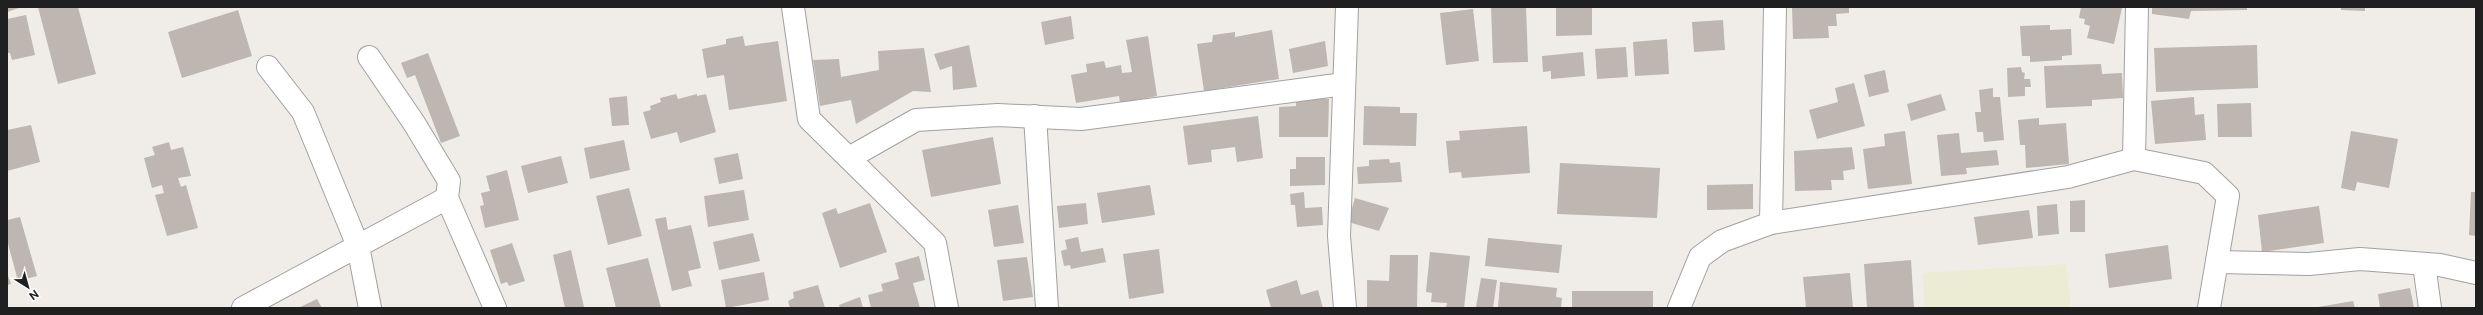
<svg xmlns="http://www.w3.org/2000/svg" width="2483" height="315" viewBox="0 0 2483 315" font-family="'Public Sans',sans-serif">
	<style>
		.farmland { fill: #ececd5 }
		.building { fill: #bdb6b1 }
		.lines { fill: none; stroke-linecap: round; stroke-linejoin: round }
		.street-casing { stroke: #a1a1a1; stroke-width: 24 }
		.street { stroke: #fff; stroke-width: 22 }
	</style>
	<rect width="100%" height="100%" fill="#f0ede8"/>
	<polygon class="farmland" points="2066,264 2071,308 1924,308 1923,273"/>
	<g class="building">
		<polygon points="7,7 22,7 7,12"/>
		<polygon points="38,7 78,7 96,74 58,84"/>
		<polygon points="1491,7 1526,7 1528,62 1493,63"/>
		<polygon points="1556,7 1592,7 1592,35 1556,36"/>
		<polygon points="1792,7 1849,7 1849,13 1836,14 1837,26 1828,26 1829,38 1793,39"/>
		<polygon points="2081,7 2122,8 2114,44 2087,38 2090,26 2084,24 2085,19 2079,18"/>
		<polygon points="2152,7 2247,7 2247,10 2191,11 2189,19 2152,14"/>
		<polygon points="2341,7 2365,7 2365,11 2341,10"/>
		<polygon points="1473,9 1479,61 1446,65 1440,13"/>
		<polygon points="238,10 252,56 182,78 168,32"/>
		<polygon points="26,15 35,55 12,60 10,53 7,53 7,19"/>
		<polygon points="1071,16 1074,39 1045,45 1041,22"/>
		<polygon points="1723,20 1725,50 1694,52 1692,22"/>
		<polygon points="2050,25 2050,30 2071,29 2072,55 2062,56 2062,60 2030,62 2030,56 2022,56 2020,26"/>
		<polygon points="1272,30 1279,79 1204,91 1197,44 1212,42 1213,35 1235,32 1235,37"/>
		<polygon points="743,36 745,46 778,41 787,101 729,110 724,75 707,78 702,49 726,44 726,39"/>
		<polygon points="1148,36 1157,96 1120,103 1119,96 1076,103 1071,75 1087,72 1086,64 1104,61 1106,68 1121,65 1122,73 1132,72 1126,40"/>
		<polygon points="1667,39 1669,74 1635,76 1633,42"/>
		<polygon points="1325,41 1328,66 1293,73 1289,49"/>
		<polygon points="969,45 977,87 953,90 952,66 940,70 934,54"/>
		<polygon points="2257,45 2258,88 2156,92 2154,48"/>
		<polygon points="1626,47 1628,77 1597,79 1595,49"/>
		<polygon points="924,48 931,92 913,91 856,124 851,100 820,106 813,60 839,59 841,77 879,70 878,51"/>
		<polygon points="1583,52 1585,76 1551,79 1551,71 1543,72 1542,56"/>
		<polygon points="428,53 460,136 441,143 415,75 407,78 401,63"/>
		<polygon points="2101,64 2102,74 2122,73 2123,98 2092,100 2092,106 2046,108 2044,66"/>
		<polygon points="2021,67 2022,72 2025,73 2024,79 2030,79 2031,87 2025,87 2025,96 2008,97 2007,68"/>
		<polygon points="1885,70 1889,92 1869,97 1864,75"/>
		<polygon points="1854,83 1865,126 1817,139 1809,110 1838,102 1835,88"/>
		<polygon points="1993,88 1993,97 2000,97 2004,140 1984,142 1983,132 1977,132 1975,112 1981,112 1979,90"/>
		<polygon points="676,94 678,99 697,94 697,96 706,94 716,132 680,143 677,132 651,139 643,112 651,110 650,106 661,102 660,98"/>
		<polygon points="1941,94 1946,110 1911,121 1907,104"/>
		<polygon points="627,96 629,125 612,126 609,98"/>
		<polygon points="2194,97 2195,115 2204,114 2206,140 2155,144 2151,101"/>
		<polygon points="1296,99 1329,99 1328,137 1279,137 1279,107 1296,106"/>
		<polygon points="2251,103 2252,137 2218,137 2217,104"/>
		<polygon points="1364,106 1400,107 1400,113 1417,113 1416,146 1363,145"/>
		<polygon points="1258,116 1263,158 1237,162 1235,147 1211,150 1212,162 1188,165 1183,126"/>
		<polygon points="2039,118 2039,125 2066,123 2069,164 2026,168 2025,145 2020,145 2018,120"/>
		<polygon points="31,125 40,162 7,171 7,130"/>
		<polygon points="1527,126 1530,173 1462,178 1461,172 1449,173 1446,141 1460,140 1459,131"/>
		<polygon points="1905,131 1912,184 1868,189 1863,149 1885,146 1884,134"/>
		<polygon points="2351,131 2398,139 2389,188 2357,182 2355,191 2341,188"/>
		<polygon points="1959,133 1961,153 1997,150 1999,165 1966,168 1967,174 1941,176 1937,135"/>
		<polygon points="993,137 1001,184 931,197 922,150"/>
		<polygon points="624,140 630,170 590,179 584,148"/>
		<polygon points="169,142 171,150 183,147 191,176 178,178 181,187 186,185 198,228 167,236 155,195 164,193 162,185 152,188 144,158 155,155 152,147"/>
		<polygon points="1852,147 1855,169 1843,171 1844,180 1831,180 1832,190 1795,191 1794,151"/>
		<polygon points="738,153 743,179 719,184 714,158"/>
		<polygon points="561,156 568,183 528,193 521,166"/>
		<polygon points="1296,157 1325,157 1325,185 1290,186 1290,169 1296,169"/>
		<polygon points="1389,159 1390,163 1400,162 1402,182 1358,184 1357,167 1369,166 1369,160"/>
		<polygon points="1560,163 1660,168 1657,218 1557,214"/>
		<polygon points="507,170 519,220 485,228 480,206 484,205 481,193 490,191 486,176"/>
		<polygon points="1753,184 1753,209 1707,210 1707,185"/>
		<polygon points="1150,185 1155,215 1102,223 1097,193"/>
		<polygon points="629,188 642,236 608,245 596,196"/>
		<polygon points="744,190 749,220 708,227 704,196"/>
		<polygon points="1304,192 1305,208 1322,207 1323,225 1297,227 1295,205 1291,205 1290,194"/>
		<polygon points="2471,192 2476,192 2476,236 2469,235"/>
		<polygon points="1355,198 1389,208 1379,231 1348,222"/>
		<polygon points="2085,200 2085,232 2070,232 2070,201"/>
		<polygon points="870,203 887,252 840,268 822,213 836,208 838,214"/>
		<polygon points="1086,203 1088,224 1059,228 1057,206"/>
		<polygon points="2057,204 2059,234 2038,236 2037,206"/>
		<polygon points="1018,205 1024,243 994,247 988,210"/>
		<polygon points="2319,206 2324,243 2262,252 2258,215"/>
		<polygon points="2029,210 2033,238 1978,245 1974,217"/>
		<polygon points="20,217 37,276 18,281 7,240 7,220"/>
		<polygon points="666,217 668,230 691,225 701,268 688,271 692,286 672,291 655,219"/>
		<polygon points="753,233 760,261 719,270 713,242"/>
		<polygon points="1078,237 1081,252 1103,248 1106,262 1071,269 1070,265 1064,266 1061,251 1067,249 1065,240"/>
		<polygon points="1488,238 1562,245 1559,273 1485,266"/>
		<polygon points="512,243 525,281 509,286 507,282 501,284 490,250"/>
		<polygon points="2168,245 2172,279 2109,288 2105,254"/>
		<polygon points="1159,249 1164,293 1129,299 1123,254"/>
		<polygon points="571,250 584,307 580,308 565,308 553,255"/>
		<polygon points="1430,252 1470,256 1464,308 1446,308 1447,303 1431,302 1432,293 1426,292"/>
		<polygon points="1390,255 1418,255 1417,308 1367,308 1367,280 1389,281"/>
		<polygon points="919,256 925,280 913,283 920,308 871,308 868,295 883,291 881,284 899,279 895,263"/>
		<polygon points="1027,257 1033,297 1003,301 997,260"/>
		<polygon points="648,258 661,308 616,308 606,268"/>
		<polygon points="1911,260 1914,308 1867,308 1864,264"/>
		<polygon points="764,272 769,300 726,308 721,280"/>
		<polygon points="7,273 11,284 7,285"/>
		<polygon points="1850,273 1853,308 1806,308 1803,277"/>
		<polygon points="1481,278 1497,280 1493,308 1476,307"/>
		<polygon points="1297,280 1301,295 1318,290 1323,308 1271,308 1266,290"/>
		<polygon points="1500,282 1557,288 1556,297 1562,298 1561,308 1498,308"/>
		<polygon points="818,285 825,308 790,308 788,301 794,298 793,292"/>
		<polygon points="2410,288 2414,308 2380,308 2378,294"/>
		<rect x="1572" y="291" width="81" height="17"/>
		<polygon points="860,297 863,308 840,308 839,305"/>
		<polygon points="317,299 322,308 298,308"/>
		<polygon points="2353,301 2355,308 2318,308 2318,307"/>
	</g>
	<g class="lines">
		<defs>
			<g id="street">
				<polyline points="793,7 809,119 935,243 947,308"/>
				<polyline points="369,57 414,123 449,181 447,198"/>
				<polyline points="268,67 303,112 358,246 370,308"/>
				<polyline points="1035,116 1047,308"/>
				<polyline points="849,158 916,120 998,115 1081,119 1344,84"/>
				<polyline points="2134,159 2137,7"/>
				<polyline points="1771,223 1775,7"/>
				<polyline points="2217,262 2309,264 2360,259 2440,265 2476,273"/>
				<polyline points="2424,264 2430,308"/>
				<polyline points="243,308 447,198 495,308"/>
				<polyline points="1345,308 1339,236 1347,7"/>
				<polyline points="1679,308 1700,257 1722,241 1771,223 2068,177 2134,159 2204,173 2228,196 2209,308"/>
			</g>
		</defs>
		<use href="#street" class="street-casing"/>
		<use href="#street" class="street"/>
	</g>
	<rect width="2483" height="315" fill="none" stroke="#202020" stroke-width="16"/>
	<g transform="translate(28 287) rotate(143)" stroke="#ffffff" stroke-width="3" paint-order="stroke">
	<path d="M0-3L7 15L0 10L-7 15Z" fill="#202020"/>
	<text y="-6" font-size="11" font-weight="bold" text-anchor="middle" fill="#202020">N</text>
	</g>
</svg>
